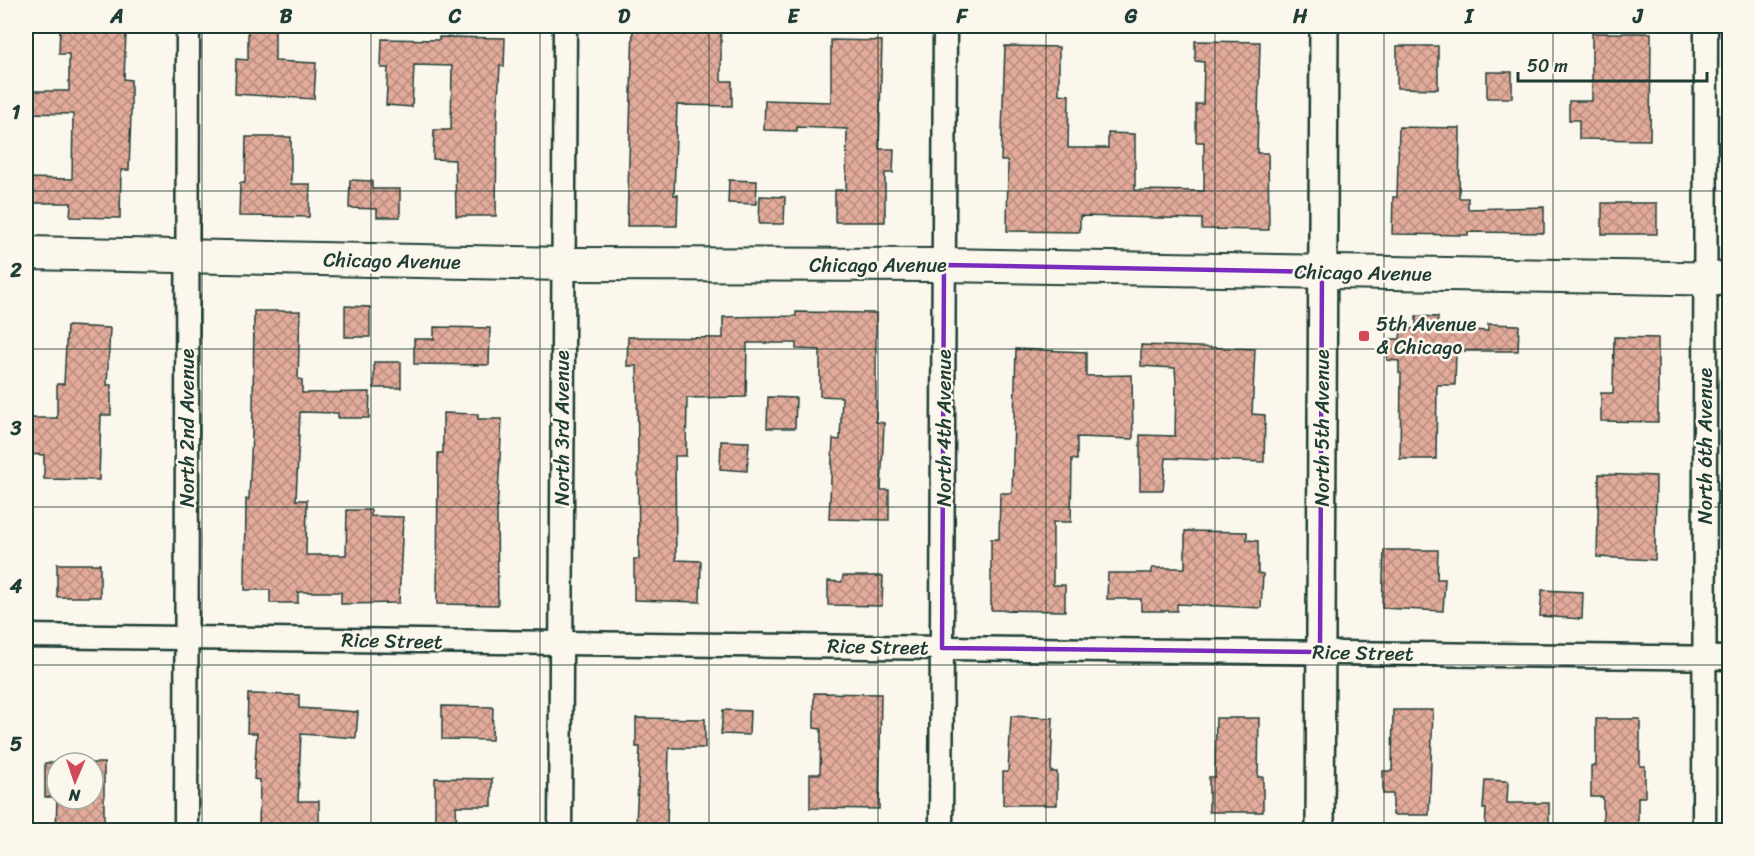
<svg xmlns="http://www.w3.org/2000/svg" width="1755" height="856" viewBox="0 0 1755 856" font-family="Sriracha,sans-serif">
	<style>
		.building { fill: url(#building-cross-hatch); stroke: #1f3d34; stroke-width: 1.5; fill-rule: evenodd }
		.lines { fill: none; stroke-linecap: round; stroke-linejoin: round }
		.minor-casing { stroke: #1f3d34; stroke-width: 27 }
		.tertiary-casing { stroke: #1f3d34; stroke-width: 32 }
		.secondary-casing { stroke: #1f3d34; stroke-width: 36 }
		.minor { stroke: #fbf7ec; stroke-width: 22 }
		.tertiary { stroke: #fbf7ec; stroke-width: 27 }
		.secondary { stroke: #fbf7ec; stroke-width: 32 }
		.marked { fill: none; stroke: #7b2cbf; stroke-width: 4.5; stroke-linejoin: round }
		.grid { fill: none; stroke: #1f3d34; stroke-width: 1.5; stroke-opacity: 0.55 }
		.poi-dot { fill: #d1495b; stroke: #fbf7ec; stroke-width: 2 }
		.labels { text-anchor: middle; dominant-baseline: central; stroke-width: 5; stroke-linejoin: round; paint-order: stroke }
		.street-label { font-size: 20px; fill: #1f3d34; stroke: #fbf7ec }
		.poi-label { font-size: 20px; fill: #1f3d34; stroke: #fbf7ec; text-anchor: start }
		.neatline { fill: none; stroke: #1f3d34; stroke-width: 2 }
		.grid-label { font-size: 20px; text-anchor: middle; font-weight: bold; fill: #1f3d34 }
	</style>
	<defs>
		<pattern id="building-cross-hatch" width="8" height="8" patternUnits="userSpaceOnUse" patternTransform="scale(1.5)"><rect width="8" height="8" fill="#e3ab9b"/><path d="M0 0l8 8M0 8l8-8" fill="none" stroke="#b78c7f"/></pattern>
	</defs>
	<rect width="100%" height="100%" fill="#fbf7ec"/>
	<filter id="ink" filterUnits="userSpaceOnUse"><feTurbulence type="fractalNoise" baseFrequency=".0167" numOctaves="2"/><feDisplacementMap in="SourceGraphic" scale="12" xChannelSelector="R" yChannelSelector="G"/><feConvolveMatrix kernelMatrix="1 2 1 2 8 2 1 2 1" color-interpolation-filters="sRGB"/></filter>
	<g filter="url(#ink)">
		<g class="building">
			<polygon points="60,26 105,26 105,31 126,32 124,79 131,80 131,114 129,170 121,170 120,218 70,217 71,203 26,203 26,178 72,179 73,114 26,113 26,91 69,91 69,54 59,54"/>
			<polygon points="248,26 275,26 275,61 316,63 314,99 235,94 236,59 248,60"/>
			<polygon points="633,26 677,26 677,31 721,32 721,81 732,81 732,106 677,105 674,195 678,195 677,226 627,226"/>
			<polygon points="1592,33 1651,33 1650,140 1579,139 1579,120 1569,120 1569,101 1592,101"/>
			<polygon points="439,37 505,38 504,67 500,66 497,115 496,216 456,216 455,160 433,159 434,130 451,130 452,66 414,65 412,107 386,105 388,68 381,68 382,39 439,40"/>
			<polygon points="831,40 882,41 879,149 894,149 893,173 885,173 885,222 835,222 835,190 846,190 847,129 797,127 797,131 764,130 765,100 831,102"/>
			<polygon points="1195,41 1260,42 1257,153 1268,153 1269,230 1202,229 1202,219 1080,216 1080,232 1007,231 1008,161 1001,161 1005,46 1059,47 1059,94 1069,95 1068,148 1108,148 1108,133 1135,134 1135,190 1204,191 1204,142 1196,142 1196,104 1203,104 1204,62 1195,61"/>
			<polygon points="1397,46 1438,46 1438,89 1397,88"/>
			<rect x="1487" y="72" width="25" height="26"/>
			<polygon points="1399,127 1460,128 1459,198 1468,198 1468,209 1544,207 1544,233 1468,232 1468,235 1392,234 1393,197 1397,197"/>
			<polygon points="246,137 291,137 291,184 310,184 309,217 239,216 240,183 245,183"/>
			<polygon points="350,180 372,181 372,189 400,189 400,217 377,217 377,209 349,208"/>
			<polygon points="729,180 757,181 756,204 728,203"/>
			<polygon points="760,196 785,197 784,224 759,224"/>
			<rect x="1602" y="203" width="55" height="31"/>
			<polygon points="345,306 370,307 370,337 345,337"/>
			<polygon points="254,311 300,311 298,379 302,380 302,393 370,392 369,418 338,418 338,413 300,412 296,500 307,500 306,555 346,555 347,510 371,510 371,516 403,517 399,603 341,604 341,592 298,592 298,603 270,603 270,590 245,590 246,499 249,499 253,411"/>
			<polygon points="796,312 876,313 876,422 884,423 881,490 889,490 889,520 829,519 833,439 840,440 842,397 820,396 820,350 796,349 796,343 747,343 746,397 687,398 686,456 675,456 676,560 701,561 700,602 634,600 634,559 639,559 637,366 627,366 628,337 723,338 723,317 796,316"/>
			<polygon points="1416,316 1438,317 1437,328 1488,331 1488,324 1519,325 1518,351 1456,351 1455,385 1437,385 1436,459 1400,459 1401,373 1399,373 1399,361 1387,360 1388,339 1400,339 1401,328 1416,329"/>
			<polygon points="67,326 110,328 107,385 111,385 111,415 101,415 99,480 44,479 44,455 26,454 26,418 57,418 57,384 64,384"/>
			<polygon points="434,327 490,328 489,365 414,364 414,339 434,339"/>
			<polygon points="1614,337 1658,338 1658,422 1601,421 1601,393 1613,393"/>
			<polygon points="1141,345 1255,349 1252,414 1265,415 1264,462 1166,458 1163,490 1140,490 1140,435 1175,436 1176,382 1175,368 1141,366"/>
			<polygon points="1016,349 1086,352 1086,376 1132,375 1133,439 1077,437 1077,460 1072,459 1071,522 1053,522 1053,585 1065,585 1065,611 991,610 991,539 999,539 1000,493 1012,493"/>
			<rect x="374" y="362" width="27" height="26"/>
			<polygon points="768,397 796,398 795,428 767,428"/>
			<polygon points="443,413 478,414 478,419 502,419 497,513 498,605 437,604 438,453 443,453"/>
			<polygon points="721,441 749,442 747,471 720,469"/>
			<polygon points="1599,474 1656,476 1655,560 1597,557"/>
			<polygon points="1185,531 1247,532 1247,540 1258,541 1258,573 1263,574 1261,608 1177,604 1177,611 1141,611 1141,599 1107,599 1108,573 1152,573 1152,568 1185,568"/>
			<polygon points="1384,550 1438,550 1437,579 1445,579 1443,611 1382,608"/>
			<rect x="57" y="564" width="43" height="33"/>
			<polygon points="843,576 883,576 882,606 828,605 828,581 842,582"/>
			<polygon points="1542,590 1583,592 1582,619 1540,616"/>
			<polygon points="814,693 881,694 879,809 810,808 810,774 820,774 821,729 814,728"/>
			<polygon points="248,694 299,695 299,708 358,712 356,738 301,734 298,801 319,801 319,831 259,831 260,780 254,779 257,733 247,733"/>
			<polygon points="442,706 493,707 492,740 442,739"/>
			<polygon points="723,710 750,711 749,735 721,734"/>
			<polygon points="1393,710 1433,710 1429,815 1393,815 1393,794 1383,794 1383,771 1392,771"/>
			<polygon points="1011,716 1053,718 1051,772 1057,772 1057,805 1003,805 1003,772 1008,772"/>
			<polygon points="636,718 705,719 705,748 669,748 667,825 636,823 640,747 636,747"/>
			<polygon points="1216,718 1259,718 1258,777 1263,777 1263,812 1209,812 1209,777 1215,777"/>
			<polygon points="1596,719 1640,719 1640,766 1645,766 1645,797 1638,797 1638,831 1603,831 1603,797 1591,797 1591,766 1596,766"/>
			<path d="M45,763H104V831H56L57,797H45ZM57,763H93V799H57Z"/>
			<polygon points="435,778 492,779 492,806 456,806 457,831 435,831"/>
			<polygon points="1485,780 1508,781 1507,803 1549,803 1549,828 1485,831 1486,809 1483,809"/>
		</g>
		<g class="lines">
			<defs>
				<g id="minor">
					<polyline points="26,636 1730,658"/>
					<polyline points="186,830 188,26"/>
					<polyline points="560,830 565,26"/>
					<polyline points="941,830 945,26"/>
					<polyline points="1704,830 1706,26"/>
				</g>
				<polyline id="tertiary" points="1320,830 1324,26"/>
				<polyline id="secondary" points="26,253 564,264 944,265 1730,279"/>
			</defs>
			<use href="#minor" class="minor-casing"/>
			<use href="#tertiary" class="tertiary-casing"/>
			<use href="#secondary" class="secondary-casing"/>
			<use href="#minor" class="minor"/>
			<use href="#tertiary" class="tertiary"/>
			<use href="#secondary" class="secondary"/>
		</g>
	</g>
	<path class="marked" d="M944,265L1322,272L1320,652L942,648Z"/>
	<path class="grid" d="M202,26V830M371,26V830M540,26V830M709,26V830M878,26V830M1046,26V830M1215,26V830M1384,26V830M1553,26V830M26,191H1730M26,349H1730M26,507H1730M26,665H1730"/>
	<rect class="poi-dot" x="1358" y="330" width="12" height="12" rx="3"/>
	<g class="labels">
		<g class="street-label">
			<text transform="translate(392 261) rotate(1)">Chicago Avenue</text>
			<text x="878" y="265">Chicago Avenue</text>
			<text transform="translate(1363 273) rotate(1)">Chicago Avenue</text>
			<text transform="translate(187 428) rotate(-90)">North 2nd Avenue</text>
			<text transform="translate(562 428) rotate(-90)">North 3rd Avenue</text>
			<text transform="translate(944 428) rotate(-90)">North 4th Avenue</text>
			<text transform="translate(1322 428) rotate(-90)">North 5th Avenue</text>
			<text transform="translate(1705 446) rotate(-90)">North 6th Avenue</text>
			<text transform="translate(392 641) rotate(1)">Rice Street</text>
			<text transform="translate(878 647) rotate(1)">Rice Street</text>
			<text transform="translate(1363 653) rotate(1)">Rice Street</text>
		</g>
		<g class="poi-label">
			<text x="1376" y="324">5th Avenue<tspan x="1376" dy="23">&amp; Chicago</tspan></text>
		</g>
	</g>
	<rect width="1755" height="856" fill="none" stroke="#fbf7ec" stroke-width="66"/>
	<g transform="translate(75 781) rotate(182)"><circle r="28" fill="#fbf7ec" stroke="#a3ada2" stroke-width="1.5"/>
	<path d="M0-4.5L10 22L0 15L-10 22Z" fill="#d1495b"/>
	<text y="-9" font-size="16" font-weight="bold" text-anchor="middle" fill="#1f3d34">N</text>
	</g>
	<path d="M1518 72v9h189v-9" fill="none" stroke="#1f3d34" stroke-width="3"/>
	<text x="1527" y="72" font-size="18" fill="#1f3d34" stroke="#fbf7ec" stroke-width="4.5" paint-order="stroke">50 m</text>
	<rect x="33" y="33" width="1689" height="790" class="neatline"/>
	<g class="grid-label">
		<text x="117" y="23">A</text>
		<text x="286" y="23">B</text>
		<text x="455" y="23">C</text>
		<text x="624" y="23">D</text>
		<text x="793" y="23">E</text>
		<text x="962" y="23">F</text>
		<text x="1131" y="23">G</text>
		<text x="1300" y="23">H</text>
		<text x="1469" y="23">I</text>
		<text x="1638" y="23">J</text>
		<text x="16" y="119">1</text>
		<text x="16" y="277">2</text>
		<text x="16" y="435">3</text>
		<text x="16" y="593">4</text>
		<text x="16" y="751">5</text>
	</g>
</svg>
